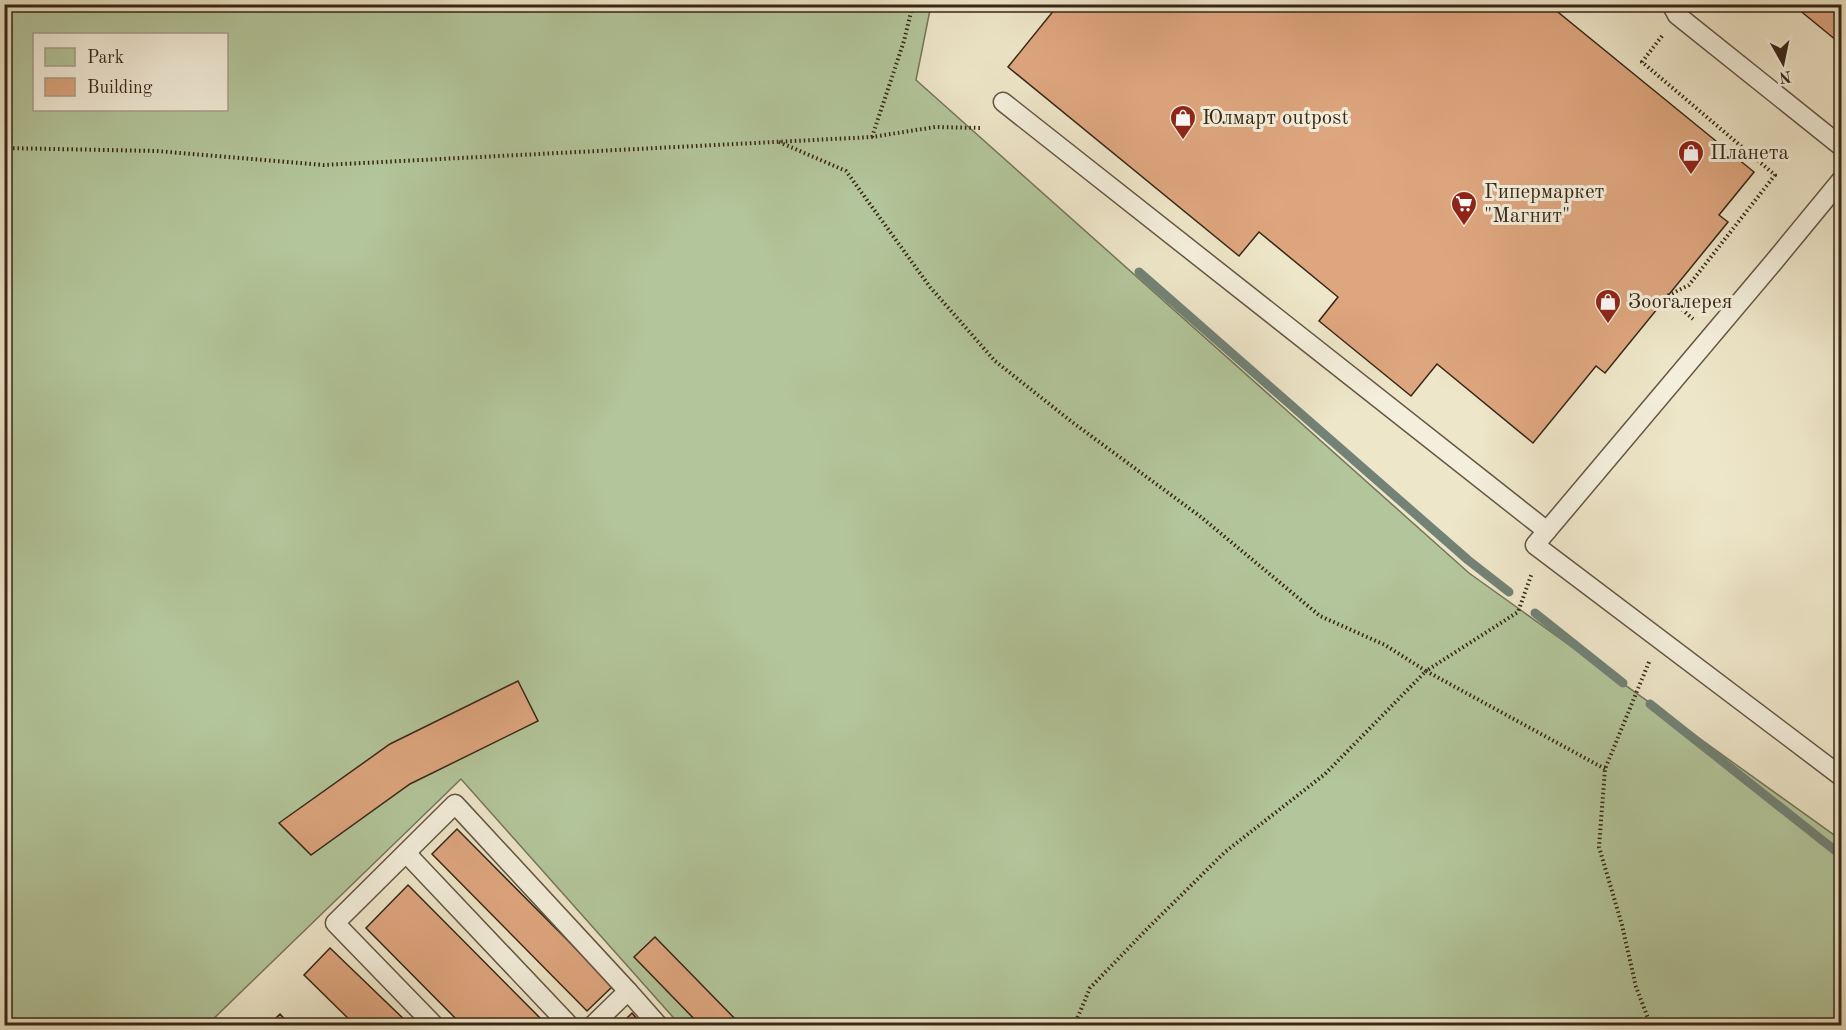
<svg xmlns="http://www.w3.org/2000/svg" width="1846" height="1030" viewBox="0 0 1846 1030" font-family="'Old Standard TT',serif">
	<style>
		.green { fill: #b3c69b; stroke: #757659; stroke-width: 1.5; fill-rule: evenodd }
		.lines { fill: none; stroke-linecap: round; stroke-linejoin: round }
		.stream { stroke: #728276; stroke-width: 9 }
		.building { fill: #dea67f; stroke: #372617; stroke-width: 1.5 }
		.service-casing { stroke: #655644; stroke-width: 21 }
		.path { stroke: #372617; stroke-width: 4; stroke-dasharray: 1.5 3; stroke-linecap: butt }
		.service { stroke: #f4efdc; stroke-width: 18 }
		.labels { text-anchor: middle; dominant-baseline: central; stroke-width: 6; stroke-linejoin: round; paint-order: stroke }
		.poi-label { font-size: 21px; fill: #372617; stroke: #f4efdc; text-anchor: start }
	</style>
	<rect width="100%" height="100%" fill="#eee6c9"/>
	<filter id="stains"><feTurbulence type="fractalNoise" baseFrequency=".00333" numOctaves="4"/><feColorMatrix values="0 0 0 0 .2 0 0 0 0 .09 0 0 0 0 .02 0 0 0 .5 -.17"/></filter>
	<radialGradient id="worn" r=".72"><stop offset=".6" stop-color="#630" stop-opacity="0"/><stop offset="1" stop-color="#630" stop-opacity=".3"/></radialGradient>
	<path class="green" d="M4,5H931L916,80L1469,573L1841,840V1025H680L461,779L207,1025H5ZM34,34H226V110H34Z"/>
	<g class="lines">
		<g class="stream">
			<polyline points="1139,272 1468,560 1509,592"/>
			<polyline points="1535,613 1623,683"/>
			<polyline points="1650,704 1842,856"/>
		</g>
	</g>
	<g class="building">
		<polygon points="1059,4 1548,4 1754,172 1719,215 1728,222 1605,373 1596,366 1533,443 1437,364 1411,396 1319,321 1338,297 1259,232 1239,256 1008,67"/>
		<polygon points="1792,4 1842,4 1842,45"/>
		<polygon points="518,681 538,721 410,784 311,855 279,823 390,744"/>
		<polygon points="457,829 613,986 587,1011 432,854"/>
		<polygon points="408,885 548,1026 463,1026 366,928"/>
		<polygon points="655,937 742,1026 701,1026 634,957"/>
		<polygon points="330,948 411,1026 356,1026 304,975"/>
		<polygon points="632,1013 643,1026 619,1026"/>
		<polygon points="280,1014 291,1026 268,1026"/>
	</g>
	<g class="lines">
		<defs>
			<g id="service">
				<polyline points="1671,4 1677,15 1842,147"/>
				<polyline points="1003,102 1547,531"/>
				<polyline points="1842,179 1772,264 1535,545 1842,777"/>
				<polyline points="406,853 570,1026"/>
				<polyline points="435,1026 335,923 455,804 628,991"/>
				<polyline points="592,1026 628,991 659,1026"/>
			</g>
		</defs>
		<use href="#service" class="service-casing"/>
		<g class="path">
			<polyline points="1662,36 1642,62 1775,175 1689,285 1667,296 1693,319"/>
			<polyline points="872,137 904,41 913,4"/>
			<polyline points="779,142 846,171 930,287 995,361 1072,422 1201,517 1320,616 1385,645 1426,671 1518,612 1532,573"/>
			<polyline points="4,148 157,151 323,165 872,137 935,127 982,128"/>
			<polyline points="1649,662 1605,769 1599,847 1622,925 1636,987 1651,1026"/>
			<polyline points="1074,1026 1090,988 1146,930 1225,852 1325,774 1426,671 1605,769"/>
		</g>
		<use href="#service" class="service"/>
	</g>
	<defs>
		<symbol id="shop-pin" viewBox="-11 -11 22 30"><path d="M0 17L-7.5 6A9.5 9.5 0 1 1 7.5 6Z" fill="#8f2418" stroke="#f4efdc"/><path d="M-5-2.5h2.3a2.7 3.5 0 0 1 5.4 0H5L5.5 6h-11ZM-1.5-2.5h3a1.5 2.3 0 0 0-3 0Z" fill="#fff"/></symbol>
		<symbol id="supermarket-pin" viewBox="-11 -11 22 30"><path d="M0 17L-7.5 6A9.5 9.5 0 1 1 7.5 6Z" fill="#8f2418" stroke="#f4efdc"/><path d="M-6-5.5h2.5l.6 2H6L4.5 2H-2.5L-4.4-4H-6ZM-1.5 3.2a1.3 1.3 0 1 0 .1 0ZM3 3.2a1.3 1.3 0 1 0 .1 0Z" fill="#fff"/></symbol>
	</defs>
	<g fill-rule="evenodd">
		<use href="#shop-pin" x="1168" y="103" width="30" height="40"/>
		<use href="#shop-pin" x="1676" y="138" width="30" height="40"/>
		<use href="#supermarket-pin" x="1449" y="189" width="30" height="40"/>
		<use href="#shop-pin" x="1593" y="287" width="30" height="40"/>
	</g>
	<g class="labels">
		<g class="poi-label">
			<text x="1202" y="118">Юлмарт outpost</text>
			<text x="1710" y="153">Планета</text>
			<text x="1484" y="192">Гипермаркет<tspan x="1484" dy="24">"Магнит"</tspan></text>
			<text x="1628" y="302">Зоогалерея</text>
		</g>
	</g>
	<rect width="1846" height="1030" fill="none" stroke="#eee6c9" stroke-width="24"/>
	<rect x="6" y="6" width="1834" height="1018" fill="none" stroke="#372617" stroke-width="3"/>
	<rect x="12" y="12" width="1822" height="1006" fill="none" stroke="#372617" stroke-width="1.5"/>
	<rect x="33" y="33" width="195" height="78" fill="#f4efdc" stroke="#a89f8d" stroke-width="1.5"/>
	<rect x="45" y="48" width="30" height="18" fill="#b3c69b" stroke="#a89f8d" stroke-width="1.5"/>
	<text x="87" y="63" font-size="18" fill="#372617">Park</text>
	<rect x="45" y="78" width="30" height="18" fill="#dea67f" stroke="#a89f8d" stroke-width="1.5"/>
	<text x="87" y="93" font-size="18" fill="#372617">Building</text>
	<g transform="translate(1783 63) rotate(171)" stroke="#f4efdc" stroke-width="4.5" paint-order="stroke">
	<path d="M0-4.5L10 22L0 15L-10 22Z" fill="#372617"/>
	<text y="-9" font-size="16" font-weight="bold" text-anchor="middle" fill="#372617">N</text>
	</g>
	<rect width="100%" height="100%" filter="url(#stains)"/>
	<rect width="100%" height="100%" fill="url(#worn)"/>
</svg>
